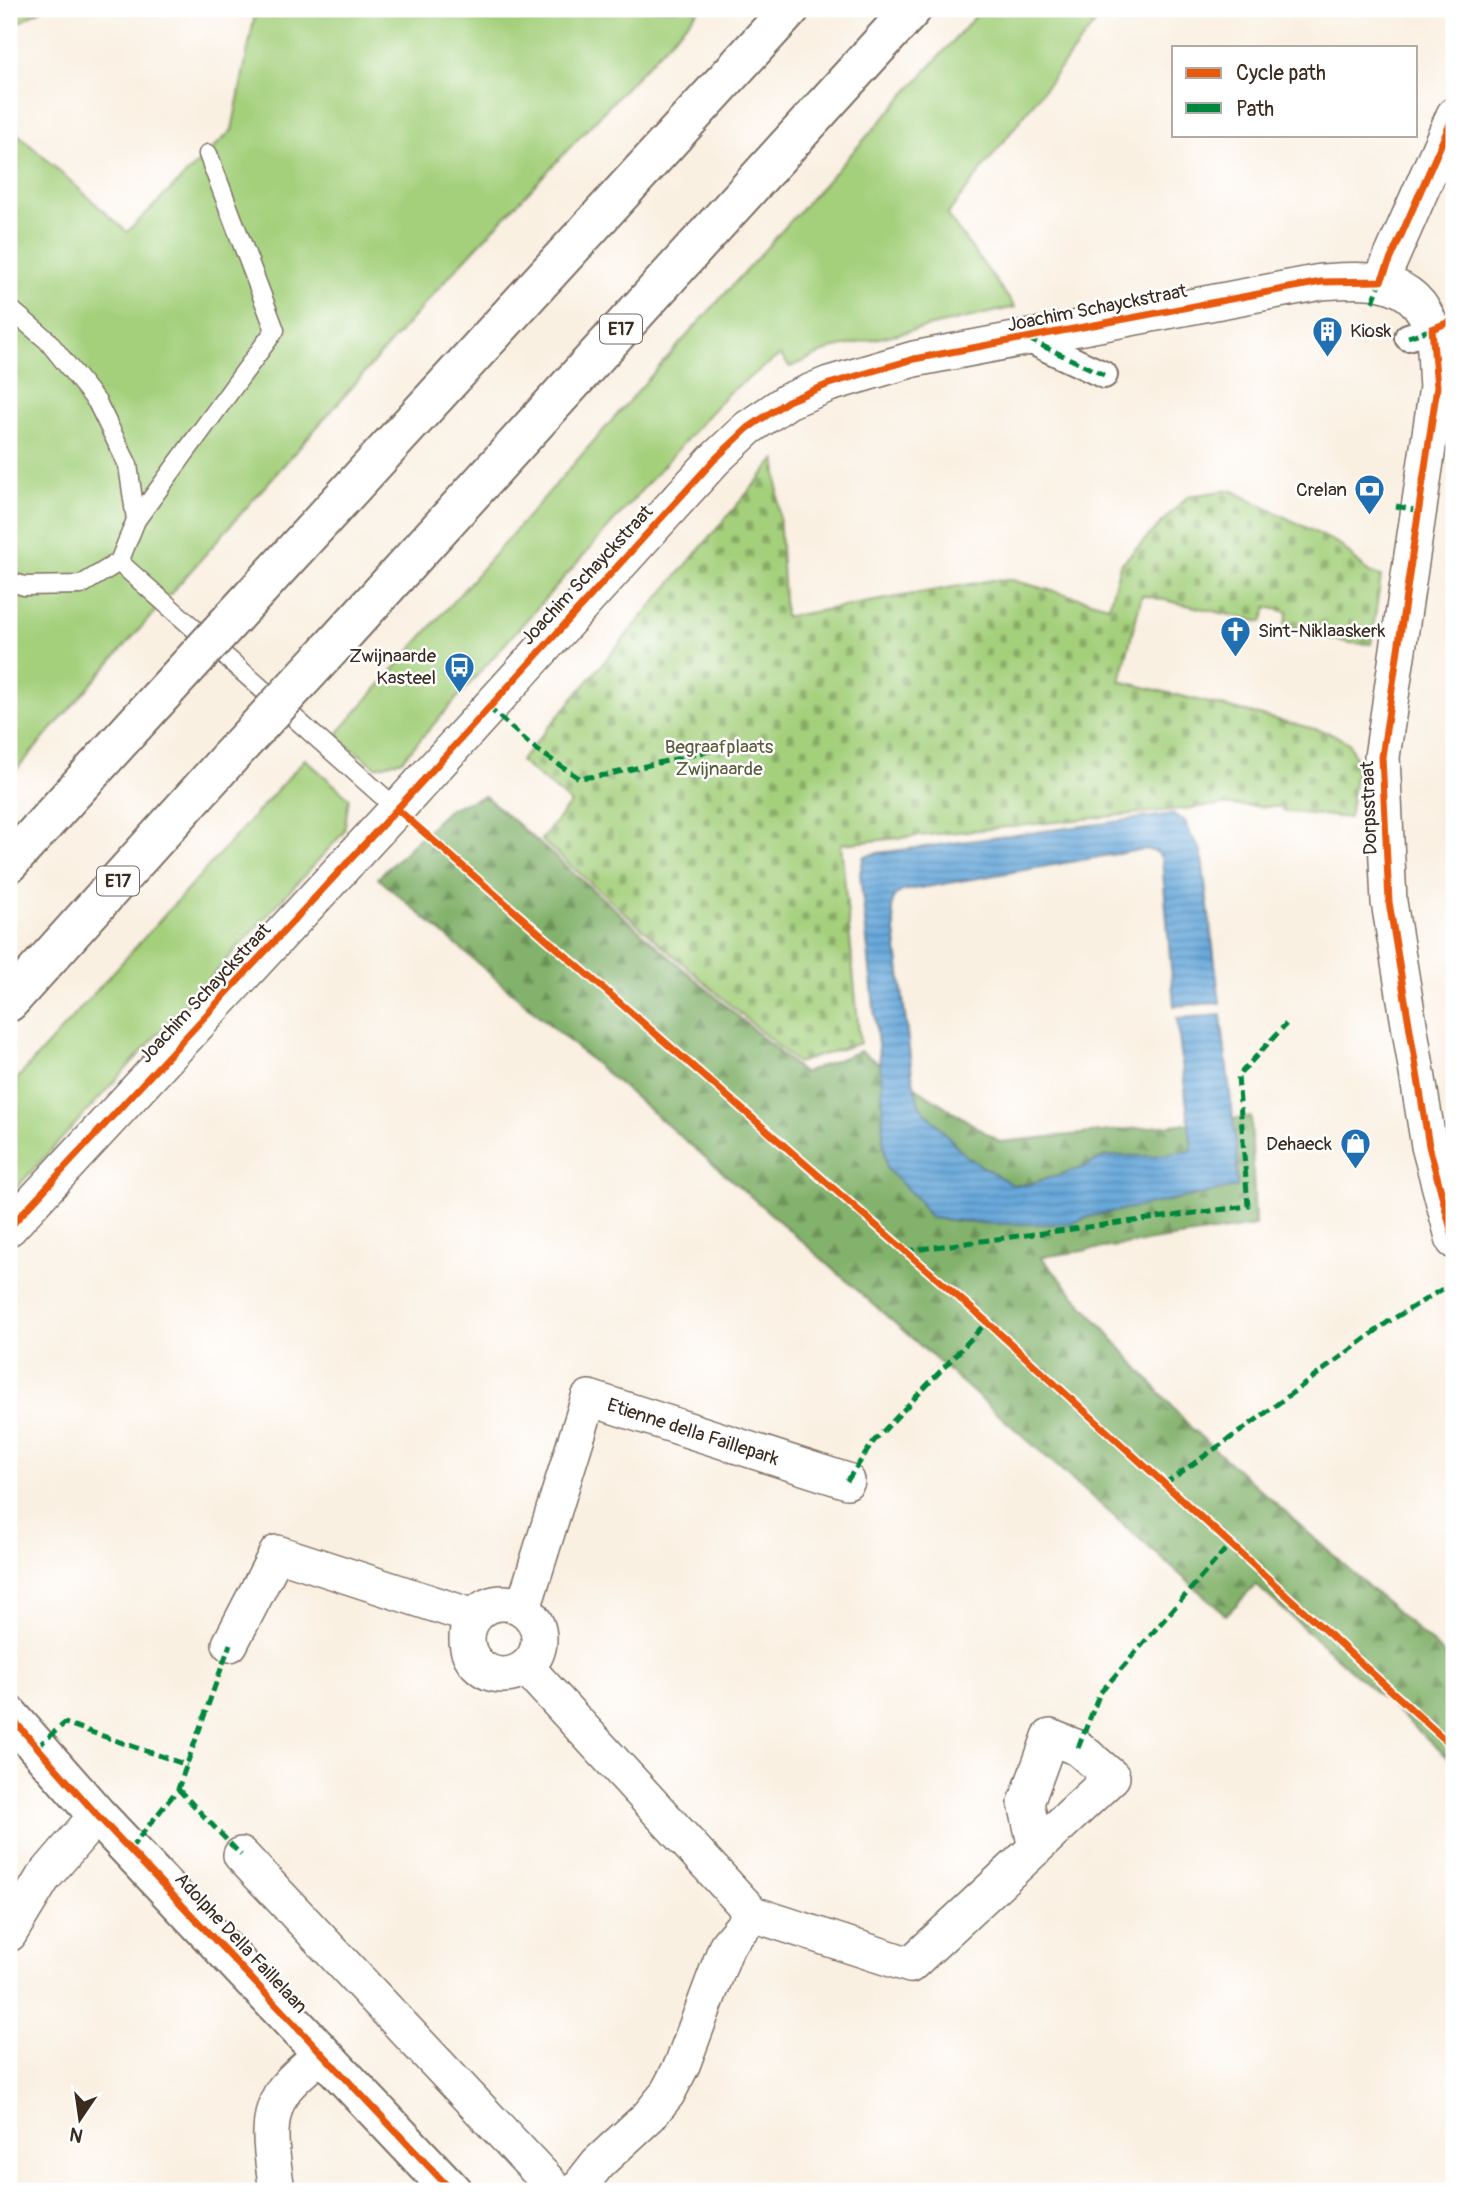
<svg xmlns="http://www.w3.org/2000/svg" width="1463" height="2200" viewBox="0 0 1463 2200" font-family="Pangolin,sans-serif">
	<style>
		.grass { fill: #a4d07c; stroke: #707d4d; stroke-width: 2 }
		.forest { fill: url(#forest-firs); stroke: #5f6e45; stroke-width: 2 }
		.cemetery { fill: url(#cemetery-stones); stroke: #707d4d; stroke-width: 2 }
		.water { fill: url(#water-rules); stroke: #51697c; stroke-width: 2 }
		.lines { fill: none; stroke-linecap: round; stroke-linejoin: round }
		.service-casing { stroke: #7e6f63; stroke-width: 21 }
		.pedestrian-casing { stroke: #7e6f63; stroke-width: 30 }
		.minor-casing { stroke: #7e6f63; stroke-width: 38 }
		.secondary-casing { stroke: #7e6f63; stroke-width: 42 }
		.motorway-casing { stroke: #7e6f63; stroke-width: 42 }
		.service { stroke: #fff; stroke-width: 18 }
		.pedestrian { stroke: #fff; stroke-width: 26 }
		.minor { stroke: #fff; stroke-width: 35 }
		.secondary { stroke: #fff; stroke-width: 38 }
		.motorway { stroke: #fff; stroke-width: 38 }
		.motorway-bridge-casing { stroke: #7e6f63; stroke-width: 42; stroke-linecap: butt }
		.motorway-bridge { stroke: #fff; stroke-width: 38 }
		.quiet { stroke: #00873e; stroke-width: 5; stroke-dasharray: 10 5; stroke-linecap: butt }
		.cycleway-casing { stroke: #fff; stroke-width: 11 }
		.cycleway { stroke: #e8590c; stroke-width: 7 }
		.labels { text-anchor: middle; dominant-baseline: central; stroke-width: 5; stroke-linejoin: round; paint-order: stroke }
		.shield { fill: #fff; stroke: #766a62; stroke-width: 2 }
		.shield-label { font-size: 18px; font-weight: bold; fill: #3b2a1e }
		.street-label { font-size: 19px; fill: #3b2a1e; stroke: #fff }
		.poi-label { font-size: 19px; fill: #3b2a1e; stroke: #fff; text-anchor: end }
		.park-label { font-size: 19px; fill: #5a5c3a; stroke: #fff }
	</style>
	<defs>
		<pattern id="forest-firs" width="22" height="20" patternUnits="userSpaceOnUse" patternTransform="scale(1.75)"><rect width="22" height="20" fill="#83b26c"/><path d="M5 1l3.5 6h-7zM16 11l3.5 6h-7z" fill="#6c9158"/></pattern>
		<pattern id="cemetery-stones" width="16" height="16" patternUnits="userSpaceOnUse" patternTransform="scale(1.75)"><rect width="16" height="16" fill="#a4d07c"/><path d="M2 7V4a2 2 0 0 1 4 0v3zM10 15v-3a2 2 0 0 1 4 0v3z" fill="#87a965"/></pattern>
		<pattern id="water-rules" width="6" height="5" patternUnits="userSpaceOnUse" patternTransform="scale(1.75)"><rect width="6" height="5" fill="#67a8da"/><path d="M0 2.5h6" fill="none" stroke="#5689b0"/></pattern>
	</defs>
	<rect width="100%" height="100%" fill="#fff"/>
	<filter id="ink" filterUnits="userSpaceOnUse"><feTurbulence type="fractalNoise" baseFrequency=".0143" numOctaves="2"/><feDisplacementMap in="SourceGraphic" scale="14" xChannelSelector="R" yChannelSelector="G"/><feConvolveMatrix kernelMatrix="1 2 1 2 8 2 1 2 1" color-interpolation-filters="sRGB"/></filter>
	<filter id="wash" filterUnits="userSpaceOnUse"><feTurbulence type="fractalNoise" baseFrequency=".00686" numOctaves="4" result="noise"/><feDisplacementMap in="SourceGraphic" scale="28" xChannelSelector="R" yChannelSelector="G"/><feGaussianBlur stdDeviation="1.57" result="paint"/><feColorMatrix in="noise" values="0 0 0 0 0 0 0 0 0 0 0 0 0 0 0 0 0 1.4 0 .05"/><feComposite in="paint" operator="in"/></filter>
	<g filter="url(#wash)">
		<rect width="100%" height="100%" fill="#faf0e2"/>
		<g class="grass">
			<polygon points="9,9 42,9 9,29"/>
			<polygon points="256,9 700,9 452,273 9,778 9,126 127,232 232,130"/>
			<polygon points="982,9 1106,9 947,215 1015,307 831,349 790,367 780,355 726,395 402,760 376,767 335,736 665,360"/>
			<polygon points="305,759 349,798 344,832 9,1196 9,1088"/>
		</g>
		<polygon class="forest" points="485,796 803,1073 860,1051 1000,1142 1251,1117 1255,1226 1041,1257 1191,1428 1454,1663 1454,1763 1256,1585 1226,1615 755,1200 378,878 450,808"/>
		<polygon class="cemetery" points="776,459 785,617 993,580 1012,580 1109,606 1120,565 1188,496 1231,490 1339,544 1369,573 1381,576 1371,644 1350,643 1284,627 1288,612 1267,607 1262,622 1142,595 1120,681 1331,733 1349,743 1357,762 1349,818 1283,811 1281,807 1221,805 841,844 860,1043 797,1063 541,840 571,803 520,761"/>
		<polygon class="water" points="1173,814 1185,821 1190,834 1201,850 1220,1003 1174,1006 1162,859 1157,852 1145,849 903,891 894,896 892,906 912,1074 919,1105 967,1157 1013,1185 1026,1185 1081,1168 1106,1156 1153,1156 1192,1151 1177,1018 1221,1015 1237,1155 1237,1187 1092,1216 1069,1224 990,1224 930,1218 918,1200 887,1169 883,1139 882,1084 860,873 864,856 878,853"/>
	</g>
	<g filter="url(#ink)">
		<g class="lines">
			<defs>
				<g id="service">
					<polyline points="9,308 47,340 97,402 128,465 136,520 119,562 81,585 24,586 9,581"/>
					<polyline points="136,520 275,330 208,154"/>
					<polyline points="119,562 397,809"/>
				</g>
				<g id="pedestrian">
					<polyline points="1408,337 1432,329"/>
					<polyline points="1025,338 1104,375"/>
				</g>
				<g id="minor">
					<polyline points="1381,281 1454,115"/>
					<path d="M9,1228L397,809L714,460L748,428L788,401L829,384L914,359L1321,282C1365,279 1413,275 1431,327C1437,345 1435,369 1437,387L1382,757L1389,902L1429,1146L1454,1241"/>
					<circle cx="503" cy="1639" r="36"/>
					<polyline points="523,1609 589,1398 847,1481"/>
					<polyline points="230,1644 277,1553 474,1617"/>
					<polyline points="526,1667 753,1914 910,1965 1112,1777 1078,1748 1050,1737 1026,1803 1036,1848"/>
					<polyline points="241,1855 557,2191"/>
					<polyline points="9,1934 43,1878 97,1815"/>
					<path d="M277,2191C273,2158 263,2121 283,2091C293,2077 310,2065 322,2053"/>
					<polyline points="576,2191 598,2163 649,2116 667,2094 682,2065 727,1945 753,1914"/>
				</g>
				<polyline id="secondary" points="9,1715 97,1815 452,2191"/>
				<g id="motorway">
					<polyline points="260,588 790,9"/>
					<polyline points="330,649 912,9"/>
					<polyline points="9,863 159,698"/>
					<polyline points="9,1002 227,760"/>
				</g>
			</defs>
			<use href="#service" class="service-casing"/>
			<use href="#pedestrian" class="pedestrian-casing"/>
			<use href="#minor" class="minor-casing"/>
			<use href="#secondary" class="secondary-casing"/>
			<use href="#motorway" class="motorway-casing"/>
			<use href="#service" class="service"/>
			<use href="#pedestrian" class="pedestrian"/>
			<use href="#minor" class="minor"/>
			<use href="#secondary" class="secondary"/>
			<use href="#motorway" class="motorway"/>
			<defs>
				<g id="motorway-bridge">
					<polyline points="159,698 260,588"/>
					<polyline points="227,760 330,649"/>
				</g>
			</defs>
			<use href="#motorway-bridge" class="motorway-bridge-casing"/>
			<use href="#motorway-bridge" class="motorway-bridge"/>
			<g class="quiet">
				<polyline points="1373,302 1381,281"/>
				<polyline points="1408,337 1432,329"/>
				<polyline points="1028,339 1104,375"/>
				<polyline points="1396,506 1419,511"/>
				<polyline points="488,707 537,750 579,778 606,775 753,741"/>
				<polyline points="905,1251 1248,1206 1238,1076 1286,1024"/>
				<polyline points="847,1481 874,1441 987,1322"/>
				<polyline points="1164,1484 1245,1428 1388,1322 1454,1282"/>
				<polyline points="37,1747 65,1723 187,1765"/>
				<polyline points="1078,1748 1100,1693 1231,1543"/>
				<polyline points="178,1789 241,1855"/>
				<polyline points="130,1849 178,1789 230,1644"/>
			</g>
			<defs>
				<g id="cycleway">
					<polyline points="1454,320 1432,329 1437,387 1382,757 1389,902 1429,1146 1454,1241"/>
					<polyline points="397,809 987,1322 1454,1748"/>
					<polyline points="9,1228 397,809 714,460 748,428 788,401 829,384 914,359 1321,282 1381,281 1454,115"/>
					<polyline points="9,1715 97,1815 452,2191"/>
				</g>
			</defs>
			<use href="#cycleway" class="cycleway-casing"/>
			<use href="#cycleway" class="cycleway"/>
		</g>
	</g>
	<defs>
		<symbol id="building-pin" viewBox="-11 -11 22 30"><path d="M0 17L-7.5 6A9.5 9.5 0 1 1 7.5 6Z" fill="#1f6fb2" stroke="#fff"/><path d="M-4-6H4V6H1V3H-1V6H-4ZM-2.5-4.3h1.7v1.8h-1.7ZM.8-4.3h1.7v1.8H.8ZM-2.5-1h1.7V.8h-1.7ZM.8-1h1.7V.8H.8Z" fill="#fff"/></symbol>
		<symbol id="bank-pin" viewBox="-11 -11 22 30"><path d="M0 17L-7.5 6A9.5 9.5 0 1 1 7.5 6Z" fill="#1f6fb2" stroke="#fff"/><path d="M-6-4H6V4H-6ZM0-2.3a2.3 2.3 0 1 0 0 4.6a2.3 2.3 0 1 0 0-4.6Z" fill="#fff"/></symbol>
		<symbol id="church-pin" viewBox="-11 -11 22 30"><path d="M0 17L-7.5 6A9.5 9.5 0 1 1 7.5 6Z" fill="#1f6fb2" stroke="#fff"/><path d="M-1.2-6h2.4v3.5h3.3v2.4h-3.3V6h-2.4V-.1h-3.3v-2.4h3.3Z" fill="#fff"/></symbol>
		<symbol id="bus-pin" viewBox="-11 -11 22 30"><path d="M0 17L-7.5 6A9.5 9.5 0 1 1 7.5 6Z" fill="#1f6fb2" stroke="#fff"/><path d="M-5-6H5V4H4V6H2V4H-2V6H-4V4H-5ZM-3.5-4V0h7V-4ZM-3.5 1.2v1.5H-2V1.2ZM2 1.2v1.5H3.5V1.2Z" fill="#fff"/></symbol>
		<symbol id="shop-pin" viewBox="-11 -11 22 30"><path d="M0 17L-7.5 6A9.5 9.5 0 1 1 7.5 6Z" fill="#1f6fb2" stroke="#fff"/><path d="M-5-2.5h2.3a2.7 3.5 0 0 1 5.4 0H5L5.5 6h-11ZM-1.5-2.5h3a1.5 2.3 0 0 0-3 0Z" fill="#fff"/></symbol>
	</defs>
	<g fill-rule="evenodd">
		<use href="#building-pin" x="1310" y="314" width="35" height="47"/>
		<use href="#bank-pin" x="1352" y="472" width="35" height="47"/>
		<use href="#church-pin" x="1218" y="614" width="35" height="47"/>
		<use href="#bus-pin" x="442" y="650" width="35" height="47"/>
		<use href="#shop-pin" x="1338" y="1126" width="35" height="47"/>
	</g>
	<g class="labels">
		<g class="shield">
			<rect x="600" y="314.5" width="42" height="29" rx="5"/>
			<rect x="97" y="866.5" width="42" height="29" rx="5"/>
		</g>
		<g class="shield-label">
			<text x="621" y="329">E17</text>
			<text x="118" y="881">E17</text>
		</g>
		<g class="street-label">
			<text transform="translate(1097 308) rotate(-11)">Joachim Schayckstraat</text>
			<text transform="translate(587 575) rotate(-47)">Joachim Schayckstraat</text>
			<text transform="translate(1369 808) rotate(-92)">Dorpsstraat</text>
			<text transform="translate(205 993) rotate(-47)">Joachim Schayckstraat</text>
			<text transform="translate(693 1432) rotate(18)">Etienne della Faillepark</text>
			<text transform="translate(241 1943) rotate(47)">Adolphe Della Faillelaan</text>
		</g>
		<g class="poi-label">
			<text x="1350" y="331" text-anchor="start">Kiosk</text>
			<text x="1347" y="490">Crelan</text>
			<text x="1258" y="631" text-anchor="start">Sint-Niklaaskerk</text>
			<text x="436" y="656">Zwijnaarde<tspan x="436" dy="22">Kasteel</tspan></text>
			<text x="1332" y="1144">Dehaeck</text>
		</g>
		<g class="park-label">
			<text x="719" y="747">Begraafplaats<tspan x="719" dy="22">Zwijnaarde</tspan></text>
		</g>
	</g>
	<rect width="1463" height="2200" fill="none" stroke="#fff" stroke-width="35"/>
	<rect x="1172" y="46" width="245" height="91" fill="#ffffff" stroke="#b1aaa5" stroke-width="2"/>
	<rect x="1186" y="68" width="35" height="10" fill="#e8590c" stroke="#b1aaa5" stroke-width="2"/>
	<text x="1236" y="80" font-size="21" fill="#3b2a1e">Cycle path</text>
	<rect x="1186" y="103" width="35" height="10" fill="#00873e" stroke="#b1aaa5" stroke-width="2"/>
	<text x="1236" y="116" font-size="21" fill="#3b2a1e">Path</text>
	<g transform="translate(80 2119) rotate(193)" stroke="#ffffff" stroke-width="5" paint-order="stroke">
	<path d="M0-5L12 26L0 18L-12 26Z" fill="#3b2a1e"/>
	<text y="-10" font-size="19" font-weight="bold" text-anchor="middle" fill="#3b2a1e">N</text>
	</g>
</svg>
